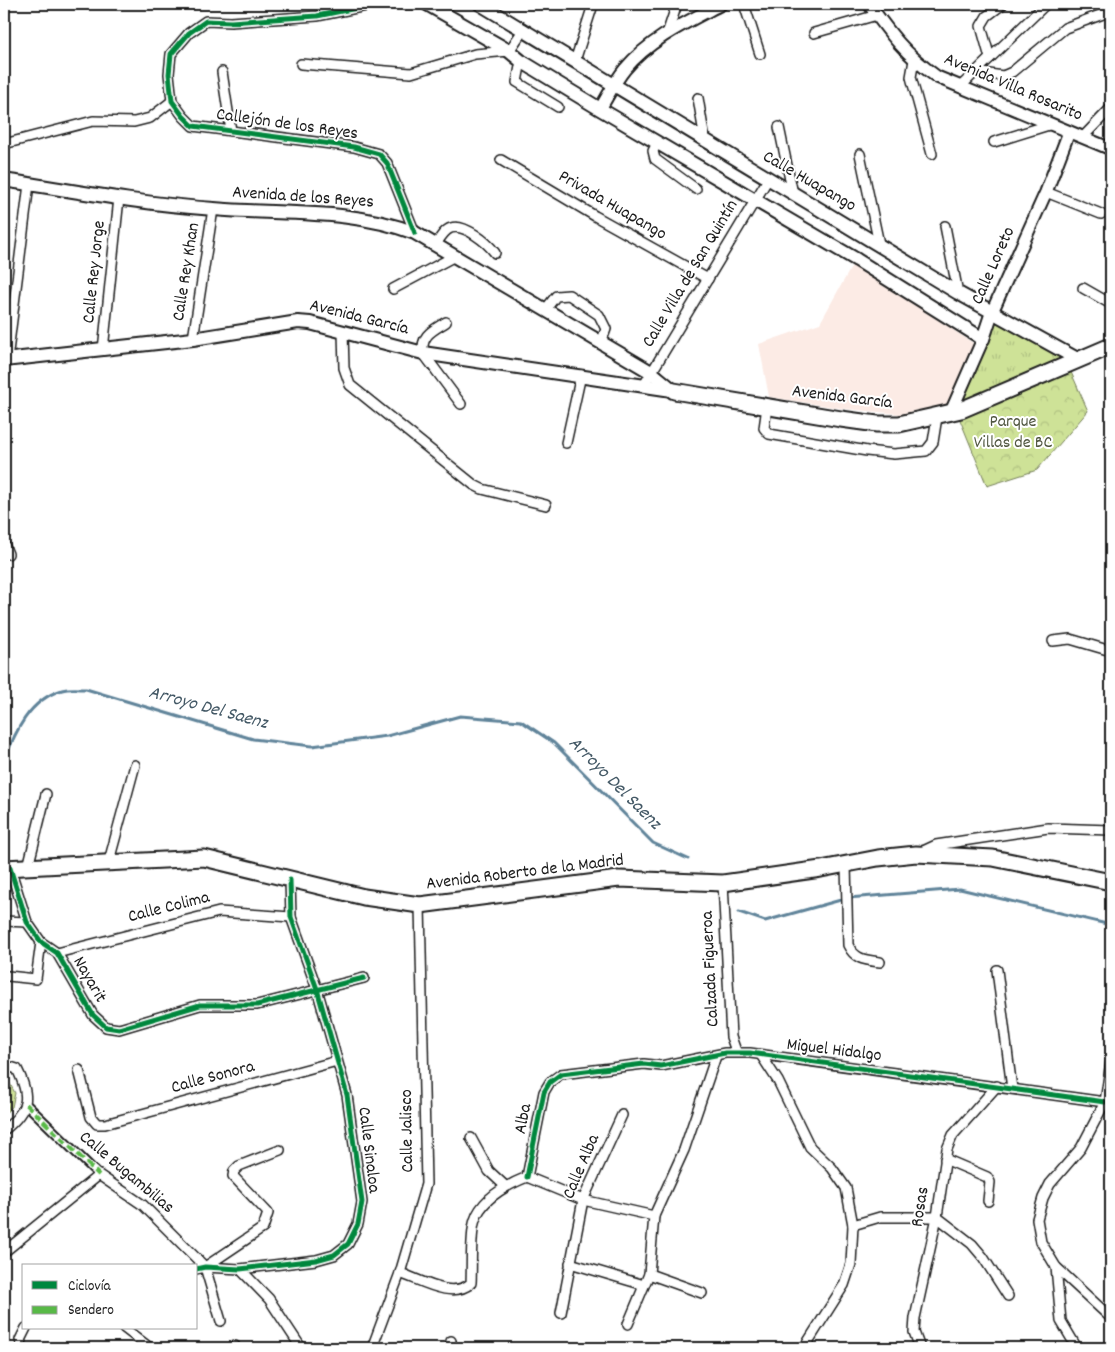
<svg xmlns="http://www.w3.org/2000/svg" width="1115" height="1352" viewBox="0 0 1115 1352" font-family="Dekko,sans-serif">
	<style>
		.built { fill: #fcebe5 }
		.grass { fill: url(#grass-tufts); stroke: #757f5a }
		.forest { fill: url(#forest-crowns); stroke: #757f5a }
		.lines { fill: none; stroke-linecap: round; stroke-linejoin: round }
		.stream { stroke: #60849a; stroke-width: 3 }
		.pedestrian-casing { stroke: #1c1c1c; stroke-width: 11 }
		.minor-casing { stroke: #1c1c1c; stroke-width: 12 }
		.tertiary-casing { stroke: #1c1c1c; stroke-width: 15 }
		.secondary-casing { stroke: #1c1c1c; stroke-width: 16 }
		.primary-casing { stroke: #1c1c1c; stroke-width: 19 }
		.pedestrian { stroke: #fff; stroke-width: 7 }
		.minor { stroke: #fff; stroke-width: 9 }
		.tertiary { stroke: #fff; stroke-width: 11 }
		.secondary { stroke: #fff; stroke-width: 12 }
		.primary { stroke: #fff; stroke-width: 15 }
		.quiet { stroke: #58b947; stroke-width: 4; stroke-dasharray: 8 4; stroke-linecap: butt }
		.cycleway-casing { stroke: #fff; stroke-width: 8 }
		.cycleway { stroke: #00873e; stroke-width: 5 }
		.labels { text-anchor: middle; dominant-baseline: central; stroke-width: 4; stroke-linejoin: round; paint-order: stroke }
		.street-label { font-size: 18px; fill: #1c1c1c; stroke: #fff }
		.park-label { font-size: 18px; fill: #515741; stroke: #fff }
		.water-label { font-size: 19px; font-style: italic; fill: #445966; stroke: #fff }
	</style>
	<defs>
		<pattern id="grass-tufts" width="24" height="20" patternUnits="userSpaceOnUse" patternTransform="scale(1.25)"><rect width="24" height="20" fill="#cee297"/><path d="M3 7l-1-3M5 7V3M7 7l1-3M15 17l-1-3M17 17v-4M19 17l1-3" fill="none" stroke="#b0c182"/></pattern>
		<pattern id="forest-crowns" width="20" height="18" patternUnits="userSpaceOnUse" patternTransform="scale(1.25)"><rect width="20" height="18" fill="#cee297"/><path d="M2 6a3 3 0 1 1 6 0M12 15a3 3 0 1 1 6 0" fill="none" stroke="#b0c182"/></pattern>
	</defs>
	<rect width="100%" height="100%" fill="#fff"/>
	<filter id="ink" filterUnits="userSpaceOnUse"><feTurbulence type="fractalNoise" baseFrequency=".02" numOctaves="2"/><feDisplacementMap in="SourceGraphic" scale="10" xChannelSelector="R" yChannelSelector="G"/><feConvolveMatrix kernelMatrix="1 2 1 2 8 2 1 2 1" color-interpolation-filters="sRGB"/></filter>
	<g filter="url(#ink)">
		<polygon class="built" points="853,264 973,343 951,403 900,414 846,409 769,397 759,344 820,323"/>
		<polygon class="grass" points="995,309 1078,358 956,410"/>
		<g class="forest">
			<polygon points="1067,363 1088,411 1037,470 987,486 956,410"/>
			<polygon points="4,1073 15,1093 12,1107 4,1114"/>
		</g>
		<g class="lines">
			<g class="stream">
				<path d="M4,761C15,732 29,700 62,690C69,688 78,689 86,689L253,739L312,746L387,736L460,716L521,721L554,743L653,843L688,859"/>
				<polyline points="739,912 765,921 848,898 960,889 1111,925"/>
			</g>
			<defs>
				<polyline id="pedestrian" points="26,1104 99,1175"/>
				<g id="minor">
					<polyline points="744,4 760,54"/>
					<polyline points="814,33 877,15"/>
					<polyline points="667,34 677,4"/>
					<polyline points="990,58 981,26 987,16 1003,4"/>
					<polyline points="914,60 911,77 932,154"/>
					<polyline points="521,61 517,82 558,107"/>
					<polyline points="575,61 592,8"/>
					<polyline points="301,64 411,73 475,54 509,51 524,29"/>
					<polyline points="222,72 231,131"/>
					<polyline points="975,72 1003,76 1012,72 1065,28 1111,11"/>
					<polyline points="960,87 1046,4"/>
					<polyline points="698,98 705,140"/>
					<polyline points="779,127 793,194"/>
					<polyline points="1084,136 1111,108"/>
					<polyline points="994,142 1049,125"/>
					<polyline points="657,143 653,151 655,159 696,189"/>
					<polyline points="4,144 93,121 134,122 150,118 172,101"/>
					<polyline points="860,154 879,244"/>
					<polyline points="501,160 595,216 708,279"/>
					<polyline points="1046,192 1101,214"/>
					<polyline points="945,226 958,293"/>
					<polyline points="415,233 387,163 379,154 354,147 193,126 183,116 172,101 169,74 171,54 189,33 206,21 231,22 317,16 376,4 427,4"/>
					<path d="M435,246C439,240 444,230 451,228C464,223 488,243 495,253"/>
					<polyline points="1083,288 1111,304"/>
					<polyline points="393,289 453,257"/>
					<polyline points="545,310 556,296 569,295 599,315 606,329 601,343"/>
					<path d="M446,322C432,331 421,335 423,353L461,404"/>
					<polyline points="343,332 344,368 350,385 474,485 482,489 546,505"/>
					<polyline points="193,339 213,209"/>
					<polyline points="103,350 119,198"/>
					<polyline points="7,360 29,184"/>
					<polyline points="644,385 768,179"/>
					<polyline points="767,407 764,428 769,434 867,451 894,454 926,451 933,442 937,417"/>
					<polyline points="566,443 581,375"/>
					<polyline points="4,544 8,554"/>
					<polyline points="1053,641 1070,639 1111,651"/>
					<polyline points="921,852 936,845 1048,828 1111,830"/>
					<polyline points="109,861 135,765"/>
					<path d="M846,865L848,945C855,960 866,960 880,962"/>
					<polyline points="28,867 46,794"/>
					<polyline points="10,868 27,922 41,942 57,953 93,1015 106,1027 119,1029 200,1005 257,1005 364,978"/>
					<polyline points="723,883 731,1037 736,1051"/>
					<polyline points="4,921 27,922"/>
					<polyline points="57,953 219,912 291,917"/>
					<polyline points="997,970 1012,1089"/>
					<polyline points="8,976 36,979 41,942"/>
					<polyline points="761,1055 778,1081 810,1147 832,1168 846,1188 853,1225 851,1264 844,1285 804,1348"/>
					<polyline points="1111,1061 1105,1102 1081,1148 1050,1184 1043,1198 1037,1219 1041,1242 1056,1267 1111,1318"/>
					<path d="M4,1065L17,1069C31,1097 29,1110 4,1130"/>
					<polyline points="79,1070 91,1117 97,1124 105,1124 337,1061"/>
					<polyline points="471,1138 489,1171 504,1185"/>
					<polyline points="945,1159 987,1177 990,1182 988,1201"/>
					<polyline points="527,1177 544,1092 550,1082 561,1074 644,1064 661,1066 725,1053 750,1053 1105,1102"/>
					<polyline points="527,1177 583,1200 654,1216 649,1274 628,1324"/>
					<polyline points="654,1216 684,1150 716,1056"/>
					<polyline points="853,1225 880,1217 937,1217 972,1244 983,1257 1008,1296"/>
					<polyline points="4,1252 99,1175 143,1205 205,1267 221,1321"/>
					<polyline points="570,1263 644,1285"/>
					<polyline points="205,1267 263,1228 268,1213 233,1176 234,1171 239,1166 280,1150"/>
					<polyline points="1056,1267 1061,1321 1077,1348"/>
					<polyline points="196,1269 205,1267 240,1269 316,1260 334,1255 348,1244 358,1224 362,1202 347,1095 317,989 291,917 290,880"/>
					<polyline points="240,1269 269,1299 300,1346 305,1348"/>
					<path d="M400,1273C421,1280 452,1300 471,1283C472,1267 470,1234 475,1220C482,1198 507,1185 527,1177"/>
					<polyline points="649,1274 702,1293"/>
					<polyline points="561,1313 583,1200 622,1115"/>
					<polyline points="124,1328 150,1348"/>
					<polyline points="23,1348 20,1340 26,1328"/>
					<polyline points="233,1348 235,1346"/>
					<polyline points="372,1348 400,1273 426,1184 420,905"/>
					<polyline points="450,1348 451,1341"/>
					<polyline points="920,1348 914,1332 915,1318 937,1217 947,1149 953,1135 997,1086"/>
				</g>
				<g id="tertiary">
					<path d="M869,4C890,34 906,55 937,77L1111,149"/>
					<path d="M600,109C608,96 615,81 625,69C650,39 687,22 721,4"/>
					<polyline points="992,312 1046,192 1069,132"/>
					<polyline points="950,414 983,339"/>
				</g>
				<g id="secondary">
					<polyline points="427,4 509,51 521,61 600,109 857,260 983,339 992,312"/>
					<polyline points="480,4 958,293 1079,360"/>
					<path d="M4,180C73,191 143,204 214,209C281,215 351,208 415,233L651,372L674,391"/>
					<polyline points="4,360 193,339 298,322 310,323 423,353 672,390"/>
				</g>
				<g id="primary">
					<polyline points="674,391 841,419 877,424 899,424 961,410 1111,346"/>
					<polyline points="4,868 204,858 364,897 420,905 619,879 723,883 821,869 878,858 916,854 993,858 1111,882"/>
				</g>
			</defs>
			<use href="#pedestrian" class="pedestrian-casing"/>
			<use href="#minor" class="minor-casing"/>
			<use href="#tertiary" class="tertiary-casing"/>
			<use href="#secondary" class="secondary-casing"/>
			<use href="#primary" class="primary-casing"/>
			<use href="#pedestrian" class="pedestrian"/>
			<use href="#minor" class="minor"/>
			<use href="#tertiary" class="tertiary"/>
			<use href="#secondary" class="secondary"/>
			<use href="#primary" class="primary"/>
			<polyline class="quiet" points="26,1104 99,1175"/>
			<defs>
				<g id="cycleway">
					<polyline points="415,233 387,163 379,154 354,147 193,126 183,116 172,101 169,74 171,54 189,33 206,21 231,22 317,16 376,4 427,4"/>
					<polyline points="10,868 27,922 41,942 57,953 93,1015 106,1027 119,1029 200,1005 257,1005 364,978"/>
					<polyline points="527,1177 544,1092 550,1082 561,1074 644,1064 661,1066 725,1053 750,1053 1105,1102"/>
					<polyline points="196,1269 205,1267 240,1269 316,1260 334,1255 348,1244 358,1224 362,1202 347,1095 317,989 291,917 290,880"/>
				</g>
			</defs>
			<use href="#cycleway" class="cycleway-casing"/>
			<use href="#cycleway" class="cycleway"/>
		</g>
	</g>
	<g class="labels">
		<g class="street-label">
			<text transform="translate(1013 88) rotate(23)">Avenida Villa Rosarito</text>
			<text transform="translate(287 125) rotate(8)">Callejón de los Reyes</text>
			<text transform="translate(809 182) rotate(30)">Calle Huapango</text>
			<text transform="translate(303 198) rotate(4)">Avenida de los Reyes</text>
			<text transform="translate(612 206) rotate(30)">Privada Huapango</text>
			<text transform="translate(994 266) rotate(-66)">Calle Loreto</text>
			<text transform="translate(95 272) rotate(-84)">Calle Rey Jorge</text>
			<text transform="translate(187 272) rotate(-81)">Calle Rey Khan</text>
			<text transform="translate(691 274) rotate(-59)">Calle Villa de San Quintín</text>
			<text transform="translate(359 318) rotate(14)">Avenida García</text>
			<text transform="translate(842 398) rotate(7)">Avenida García</text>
			<text transform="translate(525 873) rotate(-7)">Avenida Roberto de la Madrid</text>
			<text transform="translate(169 908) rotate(-14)">Calle Colima</text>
			<text transform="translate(711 969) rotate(-93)">Calzada Figueroa</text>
			<text transform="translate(89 980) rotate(60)">Nayarit</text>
			<text transform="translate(834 1051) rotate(7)">Miguel Hidalgo</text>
			<text transform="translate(213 1078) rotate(-15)">Calle Sonora</text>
			<text transform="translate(524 1119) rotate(-79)">Alba</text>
			<text transform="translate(408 1131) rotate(-91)">Calle Jalisco</text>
			<text transform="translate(368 1150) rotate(83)">Calle Sinaloa</text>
			<text transform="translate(582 1167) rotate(-67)">Calle Alba</text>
			<text transform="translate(126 1173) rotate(40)">Calle Bugambilias</text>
			<text transform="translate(921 1207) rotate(-81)">Rosas</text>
		</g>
		<g class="park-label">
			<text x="1013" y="422">Parque<tspan x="1013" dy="21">Villas de BC</tspan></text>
		</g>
		<g class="water-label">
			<text transform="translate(208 709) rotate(15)">Arroyo Del Saenz</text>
			<text transform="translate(614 784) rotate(45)">Arroyo Del Saenz</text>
		</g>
	</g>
	<rect width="1115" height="1352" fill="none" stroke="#fff" stroke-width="20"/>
	<rect x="10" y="10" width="1095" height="1332" fill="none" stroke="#1c1c1c" stroke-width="2" filter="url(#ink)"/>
	<rect x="22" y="1264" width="175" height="65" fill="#ffffff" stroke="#a4a4a4"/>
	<rect x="32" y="1281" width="25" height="8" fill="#00873e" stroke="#a4a4a4"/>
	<text x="68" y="1290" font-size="15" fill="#1c1c1c">Ciclovía</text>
	<rect x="32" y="1306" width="25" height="8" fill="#58b947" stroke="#a4a4a4"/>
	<text x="68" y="1314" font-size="15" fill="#1c1c1c">Sendero</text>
</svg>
